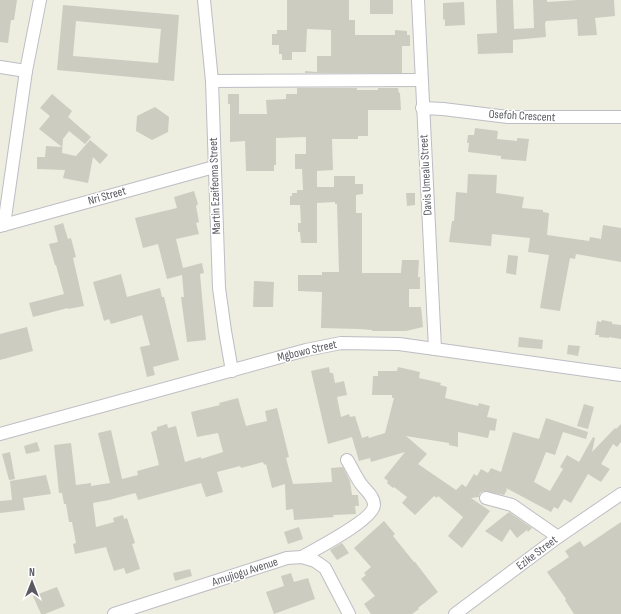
<svg xmlns="http://www.w3.org/2000/svg" width="621" height="614" viewBox="0 0 621 614" font-family="'Sofia Sans Condensed',sans-serif">
	<style>
		.building { fill: #cdccc1; fill-rule: evenodd }
		.lines { fill: none; stroke-linecap: round; stroke-linejoin: round }
		.street-casing { stroke: #bdbdc5; stroke-width: 14 }
		.street { stroke: #fff; stroke-width: 12 }
		.labels { text-anchor: middle; dominant-baseline: central; stroke-width: 3; stroke-linejoin: round; paint-order: stroke }
		.street-label { font-size: 12px; fill: #595a62; stroke: #fff }
	</style>
	<rect width="100%" height="100%" fill="#edede0"/>
	<g class="building">
		<polygon points="0,0 17,0 14,20 11,20 8,43 0,42"/>
		<polygon points="287,0 349,0 349,20 355,20 355,35 395,35 395,30 407,31 407,35 410,35 410,46 402,46 402,73 305,73 305,71 317,72 317,56 331,56 331,30 307,29 306,52 292,52 292,60 282,60 282,54 279,54 279,45 272,45 272,34 277,34 277,30 287,30"/>
		<rect x="370" y="0" width="23" height="14"/>
		<polygon points="496,0 513,0 514,29 534,28 533,0 547,0 547,2 578,0 614,0 615,16 595,18 597,35 578,36 577,19 546,21 545,23 546,37 513,40 513,53 478,54 477,34 497,33"/>
		<polygon points="464,2 465,25 445,26 445,19 443,20 443,3"/>
		<path d="M63,5L179,15L174,81L57,70ZM76,21L161,29L158,63L73,56Z"/>
		<polygon points="297,88 357,88 357,90 378,90 378,88 398,88 399,93 400,93 401,110 368,110 368,136 358,136 358,139 332,139 333,170 317,171 317,187 334,187 334,176 355,176 355,184 363,184 363,194 356,195 356,213 362,213 362,273 401,273 402,260 419,260 418,277 420,277 420,289 409,289 409,307 421,307 423,327 406,331 372,331 372,330 359,329 321,328 322,292 298,291 298,275 322,275 322,272 339,272 337,204 335,204 335,202 317,203 317,243 301,243 300,232 298,232 298,223 301,223 300,205 290,205 290,196 292,196 292,193 297,193 297,190 303,190 302,169 295,169 295,154 306,154 306,137 276,138 276,165 274,165 274,171 246,171 245,141 230,142 230,104 228,104 228,94 239,94 239,114 267,114 266,100 286,99 286,94 297,94"/>
		<polygon points="52,94 72,111 68,117 91,137 85,144 69,131 63,139 62,153 76,156 90,140 108,155 100,164 93,157 88,183 63,178 65,170 37,169 37,157 45,157 46,146 62,147 39,129 50,116 40,108"/>
		<polygon points="155,107 169,117 168,132 152,140 136,131 137,116"/>
		<polygon points="475,128 498,131 497,139 517,141 517,138 529,139 526,161 501,159 501,156 468,152 469,143 467,143 468,135 474,135"/>
		<polygon points="468,174 497,175 496,193 524,197 522,208 543,210 543,212 549,213 547,235 589,241 590,237 601,239 603,225 621,228 621,262 576,254 575,259 570,258 560,311 540,308 549,255 528,252 530,238 492,234 491,246 449,242 452,221 454,221 456,192 467,193"/>
		<polygon points="194,191 198,204 196,206 199,222 196,223 199,234 176,239 183,268 202,263 204,273 200,274 206,340 187,342 181,297 184,297 182,275 167,279 158,244 143,248 135,218 177,208 174,197"/>
		<polygon points="406,193 415,193 415,205 407,206"/>
		<polygon points="63,223 68,239 71,238 76,257 73,258 84,306 68,309 68,308 33,317 29,303 64,294 56,265 55,265 49,244 58,242 54,226"/>
		<polygon points="508,255 518,256 516,275 506,273"/>
		<polygon points="121,274 127,297 160,288 162,297 164,297 179,360 153,367 155,375 147,377 140,347 150,345 142,315 111,324 109,319 104,321 93,282"/>
		<polygon points="254,281 274,282 273,307 253,307"/>
		<polygon points="602,320 612,322 612,324 621,325 621,339 609,337 609,338 599,337 599,335 595,335 597,321 601,322"/>
		<polygon points="27,327 33,351 0,360 0,334"/>
		<polygon points="519,337 543,340 542,349 518,347"/>
		<polygon points="568,345 580,346 578,356 567,354"/>
		<polygon points="329,367 330,373 333,373 335,383 344,381 347,395 337,397 341,417 349,414 350,417 355,416 362,438 368,436 369,438 385,433 394,398 392,398 392,395 372,395 373,376 378,376 378,371 397,371 398,367 420,372 419,378 441,383 440,385 447,387 445,398 478,406 479,403 490,406 487,417 497,419 495,431 490,430 488,438 458,432 458,447 449,445 449,443 406,436 427,454 418,464 456,490 462,484 466,487 474,474 477,476 481,469 488,473 491,468 501,472 513,432 539,439 546,418 588,432 586,439 563,432 555,455 546,452 534,482 550,491 563,469 560,467 567,455 579,462 593,437 595,438 592,452 615,428 616,429 621,424 621,442 617,447 613,444 601,464 610,469 601,482 588,474 571,503 564,499 558,509 554,507 551,512 506,488 507,490 504,495 484,491 480,493 479,497 471,498 490,511 466,543 462,548 448,536 463,517 438,496 437,498 434,496 415,515 402,503 407,497 394,487 393,488 387,483 388,481 384,478 405,452 371,462 370,458 359,461 352,437 328,444 311,371"/>
		<polygon points="238,398 246,426 267,421 265,411 277,408 289,457 286,458 293,484 332,482 331,468 343,467 350,481 352,495 358,495 359,506 355,506 356,514 333,515 334,517 294,520 293,509 286,510 285,484 272,488 266,464 264,465 263,462 241,468 240,466 217,472 223,492 206,497 201,483 138,500 136,494 135,493 109,500 93,503 96,527 114,522 113,518 123,515 124,519 127,518 135,543 132,544 140,569 126,574 124,568 114,571 106,547 75,554 73,544 76,543 72,522 69,522 66,504 64,504 62,493 59,493 54,445 71,443 76,485 91,483 91,486 110,483 98,433 111,430 122,479 138,475 137,471 159,465 151,432 157,430 157,427 167,424 168,428 176,426 185,462 201,457 201,459 223,452 218,433 197,437 191,412 220,405 219,403"/>
		<polygon points="584,404 594,407 588,429 577,426"/>
		<polygon points="37,442 40,451 26,454 24,446"/>
		<polygon points="10,452 15,479 9,480 2,454"/>
		<polygon points="46,475 51,494 23,498 25,510 0,513 0,501 12,500 10,481"/>
		<polygon points="509,512 532,528 528,532 527,530 517,538 510,529 502,542 485,531"/>
		<polygon points="384,521 395,534 393,536 414,562 415,562 438,592 418,608 419,609 412,614 371,614 364,604 375,596 361,579 366,575 364,573 371,567 354,548"/>
		<polygon points="621,522 621,614 574,614 565,600 566,599 547,572 569,557 565,551 580,541 584,547"/>
		<polygon points="299,527 303,539 288,544 284,532"/>
		<polygon points="342,543 349,553 337,560 330,550"/>
		<polygon points="190,569 192,576 175,581 173,573"/>
		<polygon points="291,573 294,582 308,578 315,599 274,614 266,592 284,586 281,576"/>
		<polygon points="57,587 65,606 45,614 41,614 33,596"/>
	</g>
	<g class="lines">
		<defs>
			<g id="street">
				<polyline points="204,0 212,81 219,288 225,331 232,371"/>
				<polyline points="418,0 435,349"/>
				<polyline points="0,67 26,71"/>
				<polyline points="212,81 421,80"/>
				<polyline points="422,108 443,109 508,117 621,117"/>
				<polyline points="4,225 26,71 40,0"/>
				<polyline points="0,226 214,167"/>
				<polyline points="0,434 306,350 341,343 399,344 621,375"/>
				<polyline points="486,498 512,505 558,537"/>
				<path d="M302,557C316,549 374,519 374,505C374,496 366,491 361,484C356,477 352,468 347,460"/>
				<polyline points="114,614 287,558 302,557 315,561 325,568 349,614"/>
				<polyline points="455,614 558,537 621,494"/>
			</g>
		</defs>
		<use href="#street" class="street-casing"/>
		<use href="#street" class="street"/>
	</g>
	<g class="labels">
		<g class="street-label">
			<text transform="translate(522 116) rotate(3)">Osefoh Crescent</text>
			<text transform="translate(426 175) rotate(-93)">Davis Umealu Street</text>
			<text transform="translate(215 186) rotate(-92)">Martin Ezeifeoma Street</text>
			<text transform="translate(107 196) rotate(-16)">Nri Street</text>
			<text transform="translate(307 351) rotate(-13)">Mgbowo Street</text>
			<text transform="translate(537 553) rotate(-37)">Ezike Street</text>
			<text transform="translate(245 572) rotate(-18)">Amujiogu Avenue</text>
		</g>
	</g>
	<g transform="translate(32 582)" stroke="#ffffff" stroke-width="3" paint-order="stroke">
	<path d="M0-3L7 15L0 10L-7 15Z" fill="#595a62"/>
	<text y="-6" font-size="11" font-weight="bold" text-anchor="middle" fill="#595a62">N</text>
	</g>
</svg>
